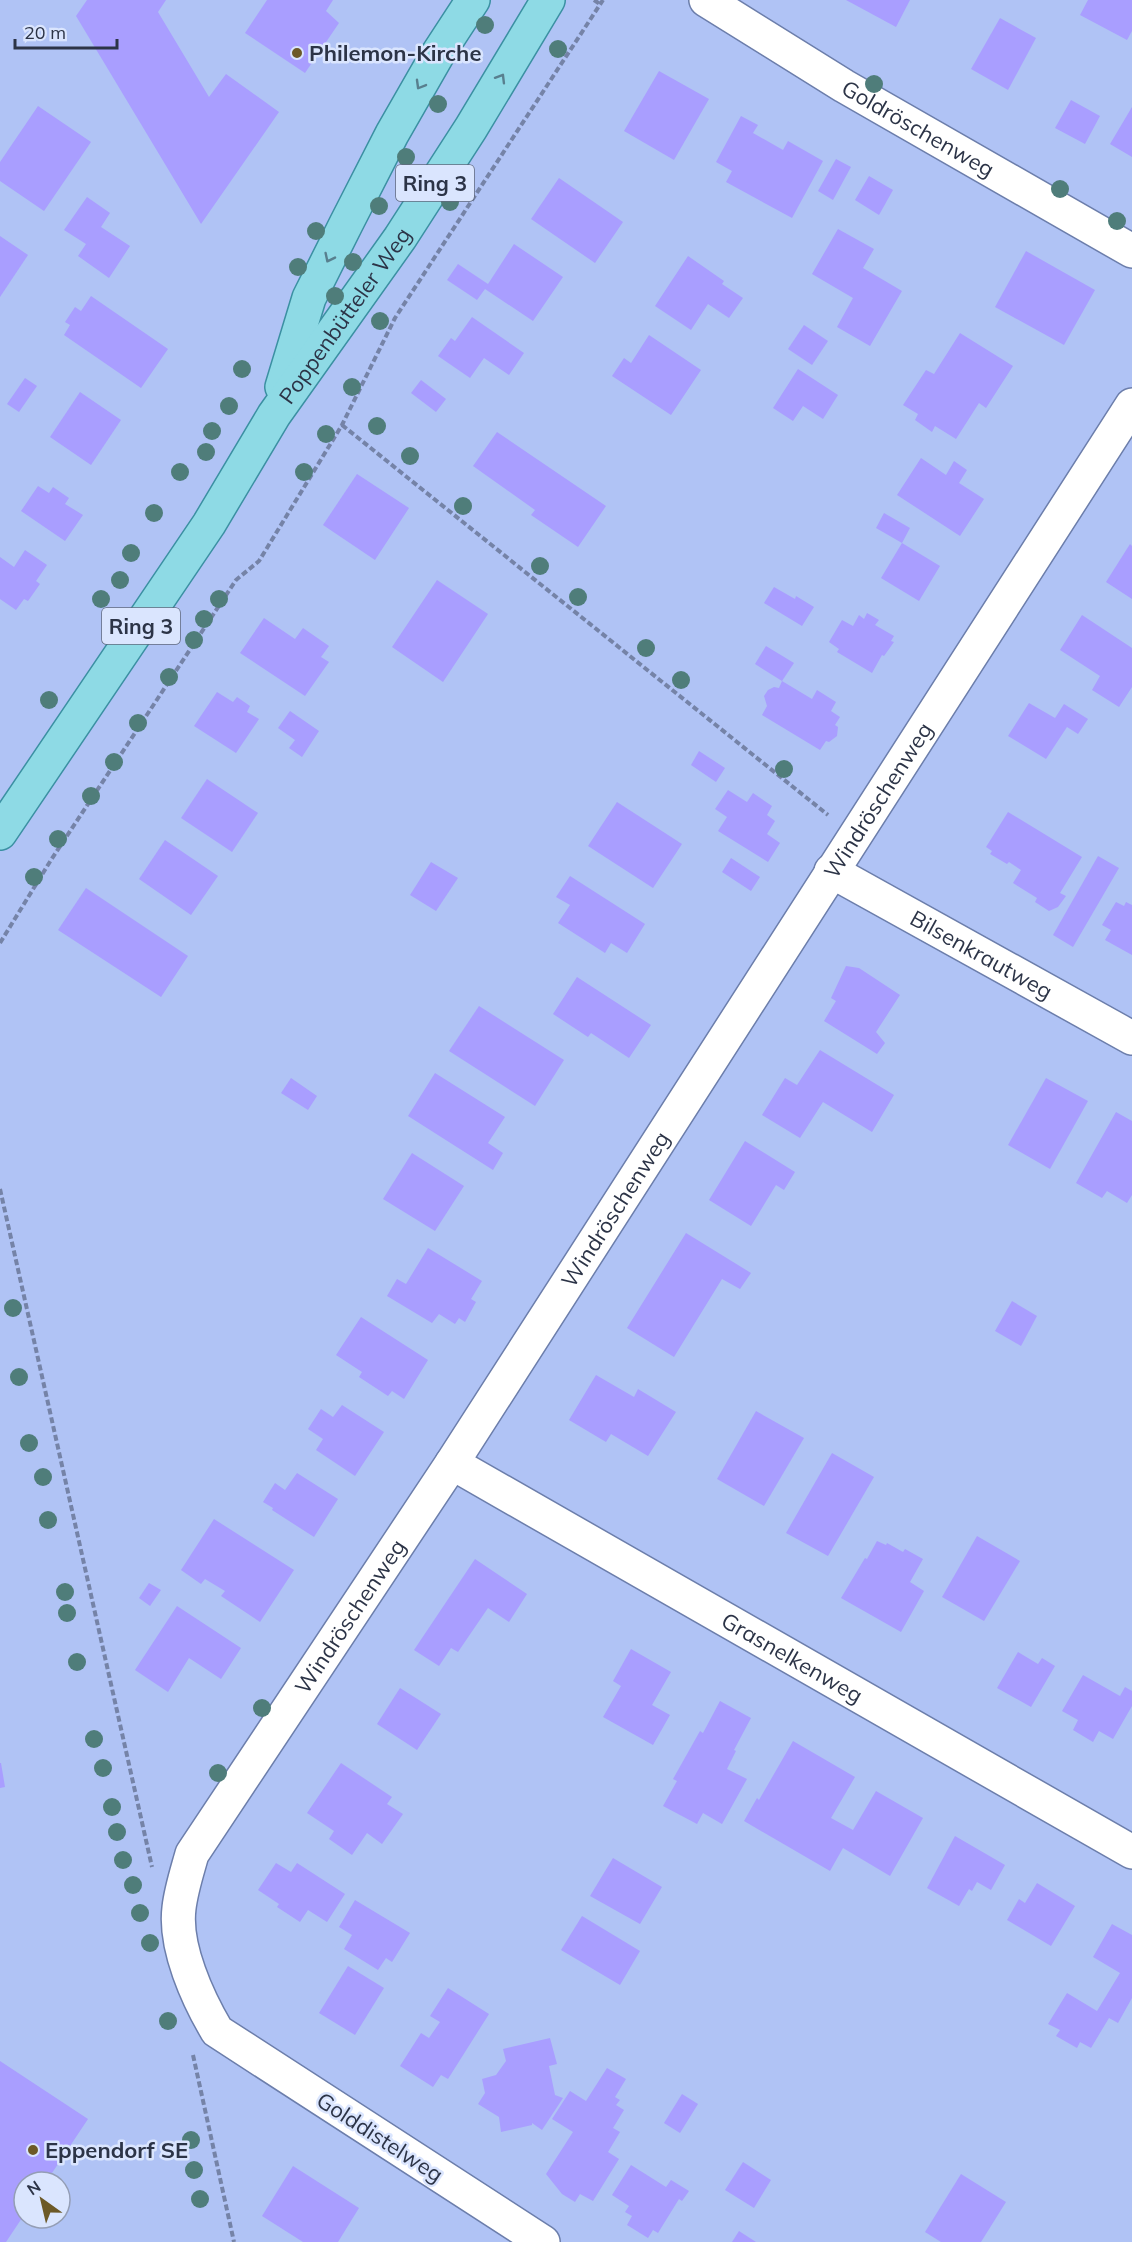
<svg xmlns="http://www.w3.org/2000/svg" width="1132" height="2242" viewBox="0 0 1132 2242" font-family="Mulish,sans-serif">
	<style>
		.building { fill: #a99eff }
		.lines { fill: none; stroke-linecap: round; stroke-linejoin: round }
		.minor-casing { stroke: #6c7eab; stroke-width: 36 }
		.major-casing { stroke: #3b90a2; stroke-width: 36 }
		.path { stroke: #7583a7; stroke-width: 4; stroke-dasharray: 6 3; stroke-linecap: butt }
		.minor { stroke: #fff; stroke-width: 33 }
		.major { stroke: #8edae5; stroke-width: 33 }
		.tree { fill: #4f7d7a }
		.oneway { stroke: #587f8e }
		.poi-dot { fill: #6c5927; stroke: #dae5fe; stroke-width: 2 }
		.labels { text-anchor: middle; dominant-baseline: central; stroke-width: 5; stroke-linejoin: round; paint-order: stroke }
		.shield { fill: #dae5fe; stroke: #60697e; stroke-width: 1.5 }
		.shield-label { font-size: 21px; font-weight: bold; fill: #2c3447 }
		.poi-label { font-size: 22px; font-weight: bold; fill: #2c3447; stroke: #dae5fe; text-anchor: start }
		.street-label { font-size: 22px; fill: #2c3447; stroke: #dae5fe }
	</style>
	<rect width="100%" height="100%" fill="#b0c3f5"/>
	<g class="building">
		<polygon points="87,0 166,0 158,12 209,97 226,74 279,112 201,224 76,16"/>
		<polygon points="267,0 333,0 326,11 339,23 305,73 245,33"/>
		<polygon points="846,0 910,0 896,27"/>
		<polygon points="1088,0 1132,0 1132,31 1127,40 1080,15"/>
		<polygon points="1000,18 1036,38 1008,90 971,69"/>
		<polygon points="659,71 709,99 674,160 624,131"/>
		<polygon points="1071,100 1100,116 1085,144 1055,128"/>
		<polygon points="38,106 91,142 44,211 0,181 0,162"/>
		<polygon points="1132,107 1132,157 1110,144"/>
		<polygon points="741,116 758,125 753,133 783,150 788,141 823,161 792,218 726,182 732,171 716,162"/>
		<polygon points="836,159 851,167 833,200 818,191"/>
		<polygon points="869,176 893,190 879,215 855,200"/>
		<polygon points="559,178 623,222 595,263 531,219"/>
		<polygon points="87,197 110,213 101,227 130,246 109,278 78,256 86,244 64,230"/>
		<polygon points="838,229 874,249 863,268 902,291 870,346 837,327 853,298 812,274"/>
		<polygon points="0,236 28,255 0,297"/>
		<polygon points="514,244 563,277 533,321 485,289 477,300 447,280 458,264 488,284"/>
		<polygon points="1026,251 1095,290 1064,345 995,307"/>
		<polygon points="688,256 724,281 722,284 743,298 729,318 708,304 691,330 655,306"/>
		<polygon points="91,296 168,349 141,388 64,335 70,325 65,322 75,307 81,311"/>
		<polygon points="472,317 524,353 509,375 484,358 470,378 438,356 451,338 455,341"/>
		<polygon points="804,325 828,341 812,365 788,349"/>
		<polygon points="960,333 1013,366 986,408 979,403 956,439 935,426 932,432 915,420 918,414 903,405 926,370 934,374"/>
		<polygon points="649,335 701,370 671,415 612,376 624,358 631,363"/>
		<polygon points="798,369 838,395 823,419 803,406 793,421 773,408"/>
		<polygon points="25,378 37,386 19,412 7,404"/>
		<polygon points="421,380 446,399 436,412 411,393"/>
		<polygon points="80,392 121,420 91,465 50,437"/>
		<polygon points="497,432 606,506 578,547 531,515 535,510 473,466"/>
		<polygon points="921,458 946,475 954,461 967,470 959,483 984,499 960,536 897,495"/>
		<polygon points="357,474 409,508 375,560 323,525"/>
		<polygon points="38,486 49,493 53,487 69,498 65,504 83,515 65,541 21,511"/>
		<polygon points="884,513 910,528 902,543 876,528"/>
		<polygon points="902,543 940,566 919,601 881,578"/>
		<polygon points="1130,544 1132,546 1132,599 1106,582"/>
		<polygon points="25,550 47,565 36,581 40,584 28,601 24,599 16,610 0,599 0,557 14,567"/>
		<polygon points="437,580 488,614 443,682 392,647"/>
		<polygon points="774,587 795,599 796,596 814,607 802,626 764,603"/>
		<polygon points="867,613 879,620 875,625 894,636 891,641 894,642 884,656 882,655 872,673 837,652 839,649 829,642 842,620 853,626 859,615 864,619"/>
		<polygon points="1082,615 1132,648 1132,687 1119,707 1092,690 1100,676 1060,650"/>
		<polygon points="264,618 295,639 303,628 329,646 321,657 329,662 305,696 240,653"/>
		<polygon points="766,646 794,663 782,681 755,664"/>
		<polygon points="782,681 812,699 817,690 836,702 831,711 840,717 835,725 838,727 837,736 829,742 826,741 820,750 762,715 767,706 764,696 768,690 774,687 779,688"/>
		<polygon points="217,692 233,702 237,697 250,706 247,712 259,719 236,753 194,726"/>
		<polygon points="1029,703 1055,718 1064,704 1088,719 1078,734 1067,727 1046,759 1008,736"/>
		<polygon points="290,711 319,731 302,757 289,748 295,740 278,728"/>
		<polygon points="699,751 725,768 716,782 691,765"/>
		<polygon points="207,779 258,813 232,852 181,818"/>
		<polygon points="728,790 747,802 753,793 772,806 767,815 775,821 767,834 780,843 768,862 718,831 727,817 715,809"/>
		<polygon points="617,802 682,844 653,888 588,846"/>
		<polygon points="1008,812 1082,857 1060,893 1066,896 1058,907 1049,911 1035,902 1037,898 1013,883 1021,870 1009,862 1007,864 990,854 992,851 986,847"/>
		<polygon points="165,840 218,876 191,915 139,879"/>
		<polygon points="1098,856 1119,868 1073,947 1053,935"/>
		<polygon points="731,858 760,877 751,891 722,872"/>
		<polygon points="431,862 458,878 436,911 410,895"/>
		<polygon points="570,876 645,924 627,953 611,943 605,953 558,923 570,905 556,897"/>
		<polygon points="86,888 188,956 161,997 58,930"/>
		<polygon points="1116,902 1124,906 1126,902 1132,905 1132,955 1105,940 1111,930 1102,925"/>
		<polygon points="846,966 859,968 900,995 876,1032 885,1043 877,1054 824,1021 836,1001 831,998"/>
		<polygon points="577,977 651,1025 629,1058 591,1033 588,1037 553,1014"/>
		<polygon points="479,1006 564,1060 535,1106 449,1051"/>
		<polygon points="820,1050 894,1095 872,1132 823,1102 800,1138 762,1115 785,1078 797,1085"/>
		<polygon points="435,1073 505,1117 488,1143 503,1153 493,1170 408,1116"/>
		<polygon points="291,1078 317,1096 308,1110 281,1093"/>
		<polygon points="1046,1078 1088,1101 1050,1169 1008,1145"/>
		<polygon points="1116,1112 1132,1121 1132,1195 1127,1203 1107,1191 1102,1198 1076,1183"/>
		<polygon points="745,1141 795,1172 784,1190 776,1185 751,1226 709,1200"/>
		<polygon points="412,1153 464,1186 435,1231 383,1199"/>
		<polygon points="686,1233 751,1273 740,1289 722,1279 674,1357 627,1328"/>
		<polygon points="428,1248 482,1281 471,1299 476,1302 465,1322 459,1318 455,1324 439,1314 432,1323 387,1296 397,1279 406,1284"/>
		<polygon points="1012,1301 1037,1316 1021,1346 995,1331"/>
		<polygon points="361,1317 428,1360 404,1399 392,1391 388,1396 359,1377 362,1372 336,1355"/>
		<polygon points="596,1375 634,1397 638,1389 676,1412 648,1456 611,1434 606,1442 569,1420"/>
		<polygon points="342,1405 384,1432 355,1476 316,1450 323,1439 308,1429 321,1409 333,1417"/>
		<polygon points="756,1411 804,1438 764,1506 717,1479"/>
		<polygon points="832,1453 874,1477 828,1556 786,1533"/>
		<polygon points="297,1473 338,1499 314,1537 272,1510 273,1508 263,1502 275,1483 285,1490"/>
		<polygon points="214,1519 294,1570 260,1622 221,1596 225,1591 205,1579 201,1584 181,1570"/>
		<polygon points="977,1536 1020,1561 984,1621 942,1597"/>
		<polygon points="877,1541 886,1545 887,1543 903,1552 905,1549 923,1559 910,1582 924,1591 901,1632 841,1598 865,1558 867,1559"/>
		<polygon points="475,1559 527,1594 509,1622 488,1608 458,1652 451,1648 439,1666 414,1650"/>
		<polygon points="149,1583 161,1590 150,1606 139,1598"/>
		<polygon points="177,1606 241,1648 221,1679 189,1658 168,1692 135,1670"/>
		<polygon points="631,1649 671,1672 652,1705 670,1715 653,1745 603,1717 621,1686 613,1681"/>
		<polygon points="1018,1652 1038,1664 1042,1658 1055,1666 1031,1707 997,1688"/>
		<polygon points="1083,1675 1120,1696 1125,1687 1132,1691 1132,1706 1113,1739 1099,1731 1093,1742 1073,1730 1078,1720 1062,1711"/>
		<polygon points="400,1688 441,1714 417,1750 377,1724"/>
		<polygon points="720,1701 751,1718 734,1750 736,1751 727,1769 747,1779 722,1824 703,1813 697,1824 663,1806 677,1781 673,1779 700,1731 703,1733"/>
		<polygon points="793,1741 855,1777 831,1818 853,1830 876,1791 923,1818 890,1876 843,1848 830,1871 744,1821 757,1798 759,1800"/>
		<polygon points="0,1763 1,1763 5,1787 0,1788"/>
		<polygon points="341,1763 392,1797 387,1804 403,1814 382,1844 367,1833 352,1855 329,1839 334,1831 307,1813"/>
		<polygon points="955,1836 1005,1865 991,1890 977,1882 972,1891 969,1889 959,1906 927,1888"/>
		<polygon points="613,1858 662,1887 640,1924 590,1896"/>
		<polygon points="276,1863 291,1872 297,1863 345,1894 327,1922 308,1910 300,1922 277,1907 279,1904 258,1890"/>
		<polygon points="1037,1883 1075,1906 1051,1946 1007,1920 1019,1899 1025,1903"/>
		<polygon points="355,1900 410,1933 392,1962 386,1958 378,1970 344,1949 352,1935 339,1927"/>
		<polygon points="582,1916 640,1951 620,1985 561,1950"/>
		<polygon points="1112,1924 1132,1935 1132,1998 1118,2023 1109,2018 1091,2048 1080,2042 1077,2048 1056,2036 1060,2030 1048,2024 1067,1993 1097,2011 1120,1973 1093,1957"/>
		<polygon points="348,1966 384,1988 355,2035 319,2013"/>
		<polygon points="448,1988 489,2014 448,2079 441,2075 433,2087 400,2066 421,2033 429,2038 440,2022 430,2016"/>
		<polygon points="550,2038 557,2064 549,2066 555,2095 563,2098 542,2130 532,2123 532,2125 501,2132 499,2117 478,2104 485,2093 482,2079 496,2075 506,2061 503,2049"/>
		<polygon points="0,2061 88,2119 46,2182 24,2182 24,2215 6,2242 0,2242"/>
		<polygon points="607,2068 626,2079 615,2097 620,2100 616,2105 624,2110 613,2128 620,2132 608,2152 619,2159 593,2201 580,2194 575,2202 562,2194 546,2174 573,2132 552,2119 570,2091 586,2101"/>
		<polygon points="682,2094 698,2104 680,2133 664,2123"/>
		<polygon points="743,2162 771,2180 754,2208 725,2190"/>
		<polygon points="631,2165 666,2187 671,2180 689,2191 682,2201 679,2199 658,2233 653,2230 648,2238 627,2225 632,2216 625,2212 629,2206 612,2195"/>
		<polygon points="293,2166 359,2208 338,2242 303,2242 262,2216"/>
		<polygon points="961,2174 1006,2202 981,2242 941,2242 925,2232"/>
		<polygon points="739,2231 756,2242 732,2242"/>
	</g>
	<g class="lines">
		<defs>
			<g id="minor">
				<path id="s1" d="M706,0L844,86L1132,251"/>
				<path id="s2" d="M831,871L1132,1038"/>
				<path id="s3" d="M452,1463L1132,1852"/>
				<path id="s4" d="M543,2242L217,2031C198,1999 174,1947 179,1908C181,1890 187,1872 192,1854L452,1463L1132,405"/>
			</g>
			<g id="major">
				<polyline points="282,387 309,298 346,224 392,134 439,52 473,0"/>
				<path id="s5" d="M0,833L209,524L274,415L400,238L471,128L548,0"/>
			</g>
		</defs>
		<use href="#minor" class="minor-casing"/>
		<use href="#major" class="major-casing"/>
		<g class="path">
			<polyline points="594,0 600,4"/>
			<polyline points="342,425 828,815"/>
			<polyline points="0,943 51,860 236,580 259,561 342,425 395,318 603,0"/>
			<polyline points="0,1189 152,1867"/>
			<polyline points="193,2055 234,2242"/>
		</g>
		<use href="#minor" class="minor"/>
		<use href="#major" class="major"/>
	</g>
	<g class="tree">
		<circle cx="485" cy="25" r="9"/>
		<circle cx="558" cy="49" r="9"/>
		<circle cx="874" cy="84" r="9"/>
		<circle cx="438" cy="104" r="9"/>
		<circle cx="406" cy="157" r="9"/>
		<circle cx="1060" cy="189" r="9"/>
		<circle cx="450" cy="202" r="9"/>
		<circle cx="379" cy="206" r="9"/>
		<circle cx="1117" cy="221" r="9"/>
		<circle cx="316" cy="231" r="9"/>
		<circle cx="353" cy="262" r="9"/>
		<circle cx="298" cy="267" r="9"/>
		<circle cx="335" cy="296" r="9"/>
		<circle cx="380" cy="321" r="9"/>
		<circle cx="242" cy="369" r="9"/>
		<circle cx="352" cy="387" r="9"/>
		<circle cx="229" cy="406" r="9"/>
		<circle cx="377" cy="426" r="9"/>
		<circle cx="212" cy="431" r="9"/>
		<circle cx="326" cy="434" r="9"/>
		<circle cx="206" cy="452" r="9"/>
		<circle cx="410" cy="456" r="9"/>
		<circle cx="180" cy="472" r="9"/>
		<circle cx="304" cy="472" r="9"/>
		<circle cx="463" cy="506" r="9"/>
		<circle cx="154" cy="513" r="9"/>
		<circle cx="131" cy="553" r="9"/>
		<circle cx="540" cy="566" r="9"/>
		<circle cx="120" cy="580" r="9"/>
		<circle cx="578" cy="597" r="9"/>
		<circle cx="101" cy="599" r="9"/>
		<circle cx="219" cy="599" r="9"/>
		<circle cx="204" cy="619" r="9"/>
		<circle cx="194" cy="640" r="9"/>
		<circle cx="646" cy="648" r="9"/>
		<circle cx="169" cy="677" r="9"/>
		<circle cx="681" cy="680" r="9"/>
		<circle cx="49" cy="700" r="9"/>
		<circle cx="138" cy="723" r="9"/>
		<circle cx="114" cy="762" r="9"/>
		<circle cx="784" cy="769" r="9"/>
		<circle cx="91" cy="796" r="9"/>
		<circle cx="58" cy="839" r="9"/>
		<circle cx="34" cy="877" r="9"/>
		<circle cx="13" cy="1308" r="9"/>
		<circle cx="19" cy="1377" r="9"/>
		<circle cx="29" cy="1443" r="9"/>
		<circle cx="43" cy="1477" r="9"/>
		<circle cx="48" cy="1520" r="9"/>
		<circle cx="65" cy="1592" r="9"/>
		<circle cx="67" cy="1613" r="9"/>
		<circle cx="77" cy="1662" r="9"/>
		<circle cx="262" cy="1708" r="9"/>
		<circle cx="94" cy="1739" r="9"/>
		<circle cx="103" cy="1768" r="9"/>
		<circle cx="218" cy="1773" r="9"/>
		<circle cx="112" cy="1807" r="9"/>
		<circle cx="117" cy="1832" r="9"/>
		<circle cx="123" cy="1860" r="9"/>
		<circle cx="133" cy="1885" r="9"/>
		<circle cx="140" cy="1913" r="9"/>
		<circle cx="150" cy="1943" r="9"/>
		<circle cx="168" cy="2021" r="9"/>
		<circle cx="191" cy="2140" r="9"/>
		<circle cx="194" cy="2170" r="9"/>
		<circle cx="200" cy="2199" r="9"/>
	</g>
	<defs><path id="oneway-chevron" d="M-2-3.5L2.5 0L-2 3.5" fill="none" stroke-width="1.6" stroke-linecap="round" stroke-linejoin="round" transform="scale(1.5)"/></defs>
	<g class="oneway">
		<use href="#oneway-chevron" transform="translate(501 78) rotate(-59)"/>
		<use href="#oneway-chevron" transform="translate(420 85) rotate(120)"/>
		<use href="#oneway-chevron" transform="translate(329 258) rotate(116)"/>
	</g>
	<g class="poi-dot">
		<circle cx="297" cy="53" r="6"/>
		<circle cx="33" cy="2150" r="6"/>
	</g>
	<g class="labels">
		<g class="shield">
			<rect x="396" y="165" width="78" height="36" rx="4.5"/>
			<rect x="102" y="608" width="78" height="36" rx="4.5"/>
		</g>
		<g class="shield-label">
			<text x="435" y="183">Ring 3</text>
			<text x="141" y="626">Ring 3</text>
		</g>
		<g class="poi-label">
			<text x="309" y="53">Philemon-Kirche</text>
			<text x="45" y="2150">Eppendorf SE</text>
		</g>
		<g class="street-label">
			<text stroke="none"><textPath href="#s1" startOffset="248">Goldröschenweg</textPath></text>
			<text stroke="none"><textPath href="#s5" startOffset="622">Poppenbütteler Weg</textPath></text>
			<text stroke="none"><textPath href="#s4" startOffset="1832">Windröschenweg</textPath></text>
			<text stroke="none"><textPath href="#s2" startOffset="172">Bilsenkrautweg</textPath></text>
			<text stroke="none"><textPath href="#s4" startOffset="1346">Windröschenweg</textPath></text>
			<text stroke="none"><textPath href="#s4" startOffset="860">Windröschenweg</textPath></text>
			<text stroke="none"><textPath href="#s3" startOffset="392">Grasnelkenweg</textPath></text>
			<text transform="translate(380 2137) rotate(33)">Golddistelweg</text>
		</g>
	</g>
	<g transform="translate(42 2200) rotate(326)"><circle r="28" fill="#dae5fe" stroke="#949eb5" stroke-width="1.5"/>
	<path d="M0-4.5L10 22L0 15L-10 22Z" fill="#6c5927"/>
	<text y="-9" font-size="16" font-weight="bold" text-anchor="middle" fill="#2c3447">N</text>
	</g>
	<path d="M15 39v9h102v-9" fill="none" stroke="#2c3447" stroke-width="3"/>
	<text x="24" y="39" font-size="18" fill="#2c3447" stroke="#dae5fe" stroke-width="4.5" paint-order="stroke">20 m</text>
</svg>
